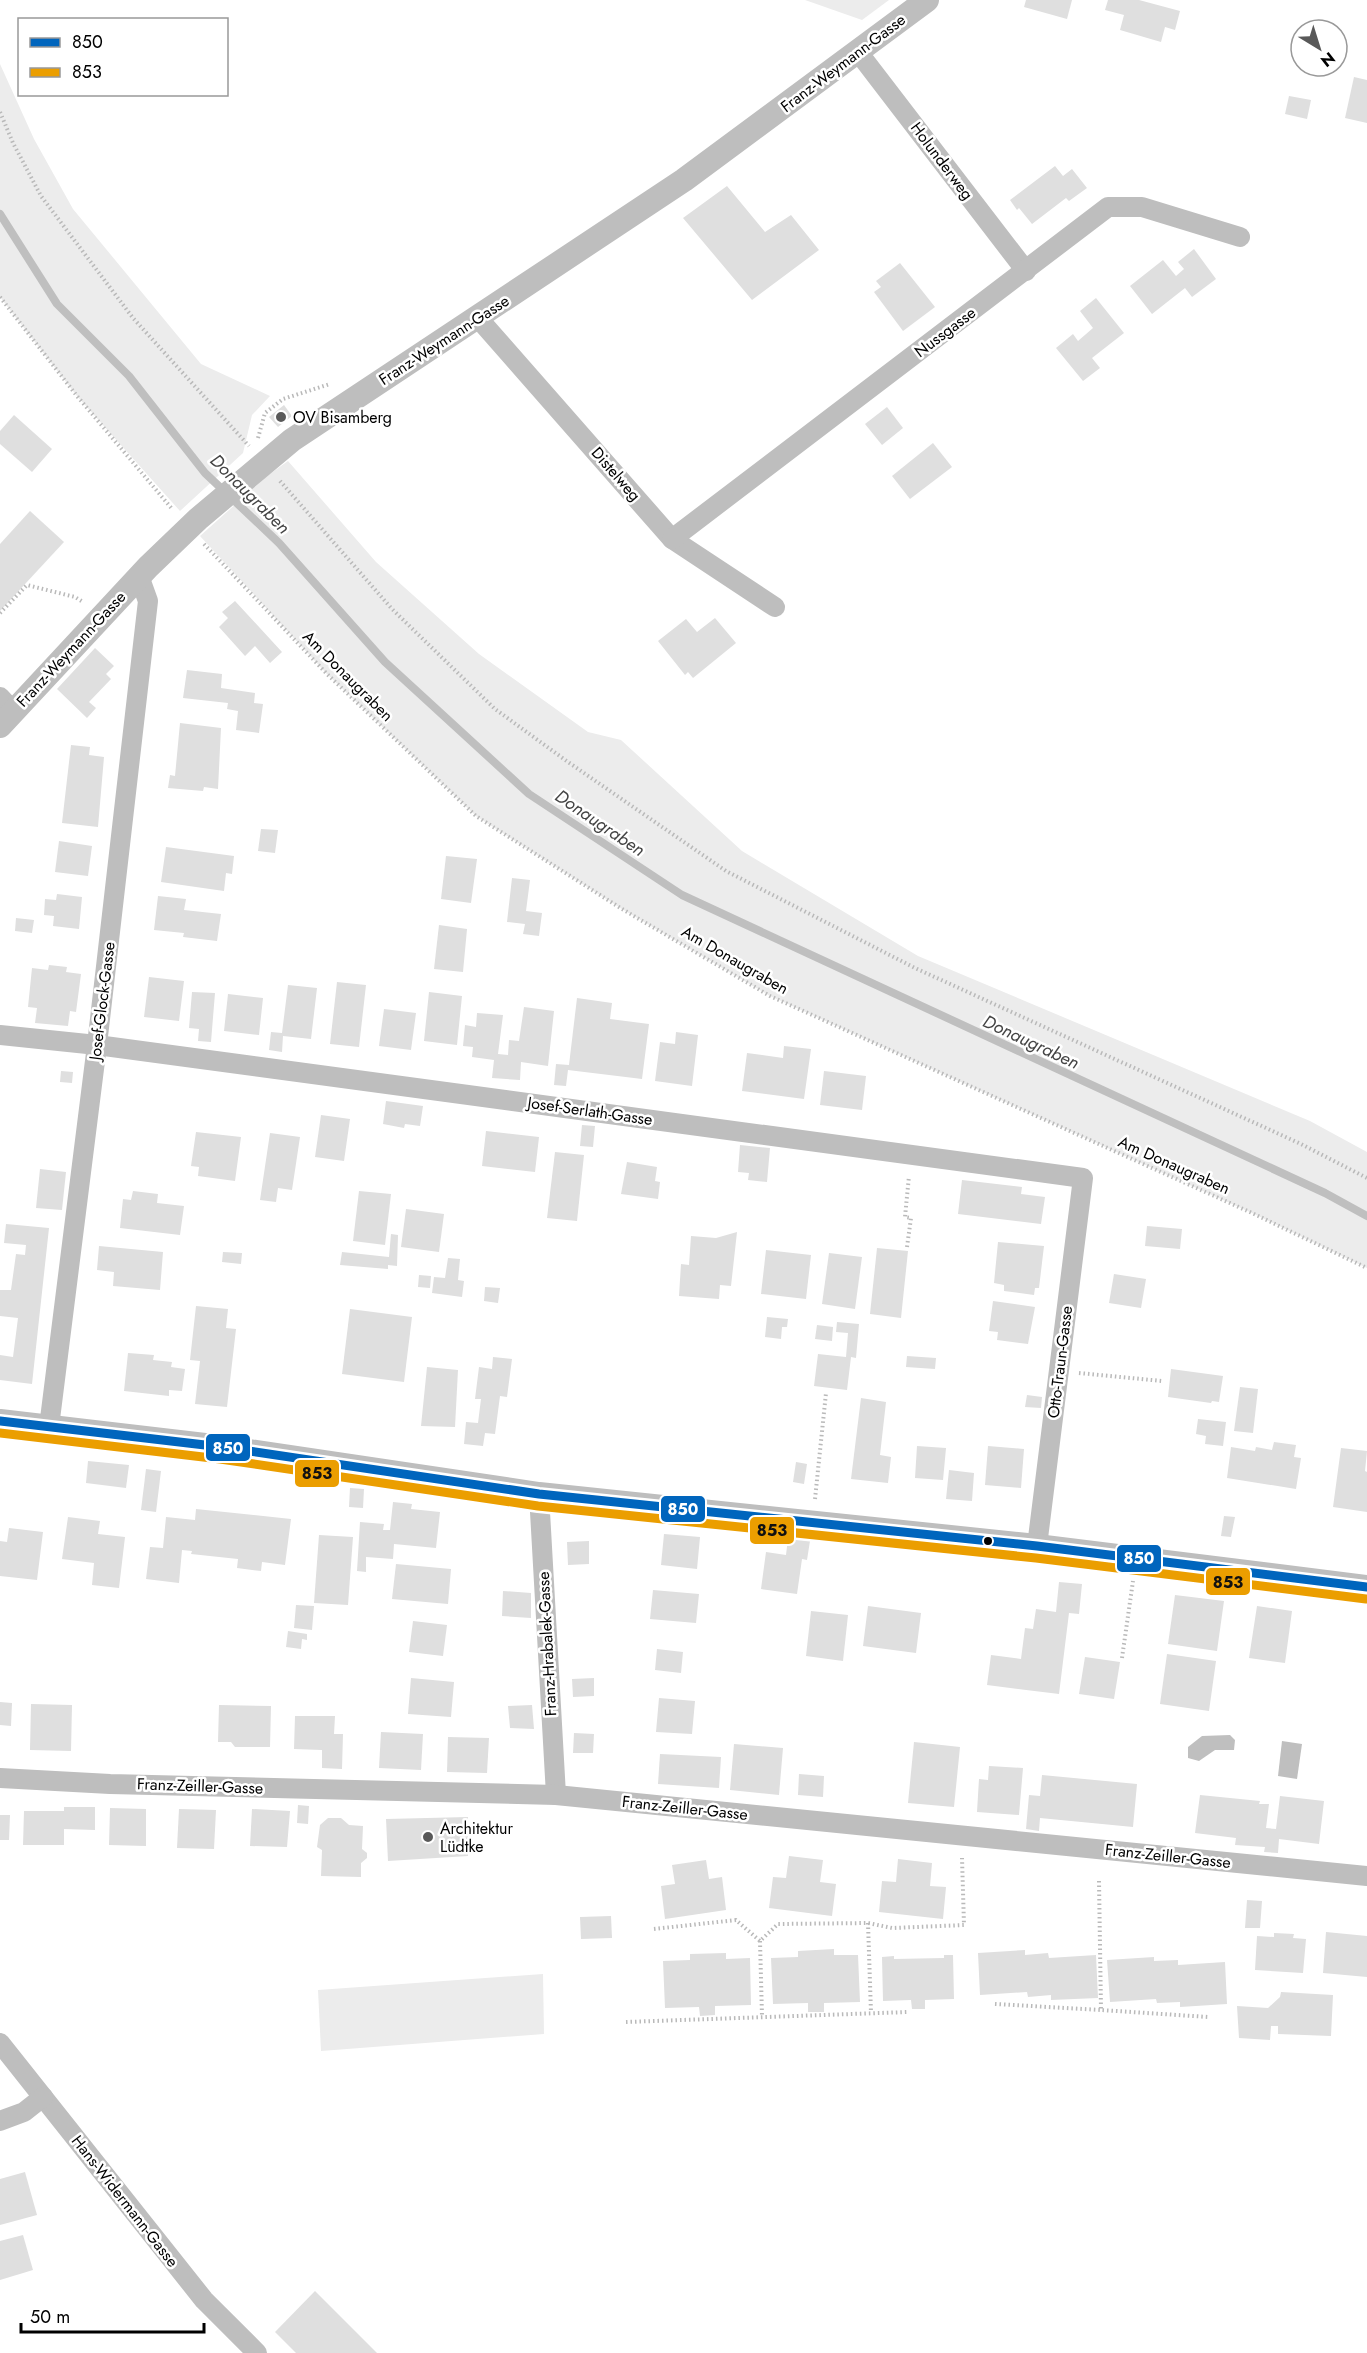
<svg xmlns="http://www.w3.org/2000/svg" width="1367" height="2353" viewBox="0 0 1367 2353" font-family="Jost,sans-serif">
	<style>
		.green { fill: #ececec }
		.water { fill: #bfbfbf }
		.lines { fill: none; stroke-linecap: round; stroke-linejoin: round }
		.stream { stroke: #bfbfbf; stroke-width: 8 }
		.building { fill: #dfdfdf }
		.path { stroke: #b9b9b9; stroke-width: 4; stroke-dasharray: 1.5 3; stroke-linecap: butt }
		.minor { stroke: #bebebe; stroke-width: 20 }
		.tertiary { stroke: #bebebe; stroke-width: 24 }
		.bus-1-casing { stroke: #fff; stroke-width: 14 }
		.bus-2-casing { stroke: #fff; stroke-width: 14 }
		.bus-1 { stroke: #0065bd; stroke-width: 9 }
		.bus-2 { stroke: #eb9e00; stroke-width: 9 }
		.poi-dot { fill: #595959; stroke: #fff; stroke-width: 2 }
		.bus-dot { fill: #000; stroke: #fff; stroke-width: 2 }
		.labels { text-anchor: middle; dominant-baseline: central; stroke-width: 5; stroke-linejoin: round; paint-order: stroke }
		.street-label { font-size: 16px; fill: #000; stroke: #fff }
		.poi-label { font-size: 16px; fill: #000; stroke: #fff; text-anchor: start }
		.water-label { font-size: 18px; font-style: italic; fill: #444; stroke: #fff }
		.line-badge { stroke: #fff; stroke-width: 2 }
		.badge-label { font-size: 16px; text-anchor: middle; font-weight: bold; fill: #fff }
		.pale-badge-label { font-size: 16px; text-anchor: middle; font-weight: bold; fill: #111 }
	</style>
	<rect width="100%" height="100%" fill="#fff"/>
	<g class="green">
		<polygon points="805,0 889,0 862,20"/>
		<polygon points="0,64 34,139 73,209 201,364 270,396 252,415 243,453 180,511 77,396 0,297"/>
		<polygon points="288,461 376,562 479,654 588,732 621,740 742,851 918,956 1310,1121 1367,1152 1367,1268 1252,1213 770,996 622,909 476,816 327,674 200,536 267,476"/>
		<polygon points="543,1974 544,2034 321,2051 318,1990"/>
	</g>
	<g class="water">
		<polygon points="1230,1735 1235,1740 1234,1750 1215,1750 1199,1761 1188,1758 1188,1747 1202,1736"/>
		<polygon points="1282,1741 1302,1744 1297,1779 1278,1776"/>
	</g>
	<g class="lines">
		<polyline class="stream" points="0,214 57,304 129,376 205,473 279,543 385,662 529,794 682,895 1325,1193 1367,1216"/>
	</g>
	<g class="building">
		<polygon points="1026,0 1072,0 1067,19 1024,7"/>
		<polygon points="1108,0 1139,0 1180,11 1175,30 1165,27 1161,42 1120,30 1124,15 1105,10"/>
		<polygon points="1354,77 1367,80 1367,123 1345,118"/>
		<polygon points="1289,96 1311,100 1307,119 1285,114"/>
		<polygon points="1055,166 1063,176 1072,169 1087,188 1069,201 1066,198 1032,224 1019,208 1017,210 1010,200"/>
		<polygon points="727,186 765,232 791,215 819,250 752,300 683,218"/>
		<polygon points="1194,249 1216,279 1192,297 1185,288 1152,314 1130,286 1163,260 1176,276 1184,269 1178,262"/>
		<polygon points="900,263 935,307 903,331 874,292 881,287 876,281"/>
		<polygon points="1096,298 1124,333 1092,358 1100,368 1083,381 1056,348 1073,334 1078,341 1093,328 1080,311"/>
		<polygon points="284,405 292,416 278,427 269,417"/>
		<polygon points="887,407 903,428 882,445 865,424"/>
		<polygon points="14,415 52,449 32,472 0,444 0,431"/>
		<polygon points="933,443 952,467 910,499 892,476"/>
		<polygon points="30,511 64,542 0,611 0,544"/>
		<polygon points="235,601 282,652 270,663 255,646 245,656 219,627 228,618 222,612"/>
		<polygon points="715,618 736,643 693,678 688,672 685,675 658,641 686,619 697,632"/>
		<polygon points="95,648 114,666 106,674 111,679 89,702 96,708 87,718 57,689"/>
		<polygon points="187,670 222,674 221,688 255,693 254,703 263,704 259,733 236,730 238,711 227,709 228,703 183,698"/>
		<polygon points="180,723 221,728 218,789 204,787 203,791 168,788 170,775 175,776"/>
		<polygon points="71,745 90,747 89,755 104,757 98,827 62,823"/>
		<polygon points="261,829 278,830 275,853 258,851"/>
		<polygon points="59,841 92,846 88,876 55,872"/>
		<polygon points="166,847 234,856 232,874 226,873 224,891 161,882"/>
		<polygon points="446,856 477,859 471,903 441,899"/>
		<polygon points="512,878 530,880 526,911 542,913 539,936 523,934 525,924 507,922"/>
		<polygon points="57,894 82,897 79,929 53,926 54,916 44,915 45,899 56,900"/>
		<polygon points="158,896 186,899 184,910 221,914 217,941 183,937 184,933 154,930"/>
		<polygon points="16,918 34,920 32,933 15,931"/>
		<polygon points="439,925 467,929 463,972 434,969"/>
		<polygon points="49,965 67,967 66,972 81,974 76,1012 70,1011 68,1026 35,1023 37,1008 28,1007 32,968 48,970"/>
		<polygon points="149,977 184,981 179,1021 144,1017"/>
		<polygon points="337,982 366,985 359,1047 330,1044"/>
		<polygon points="288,985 317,988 311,1039 283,1036 282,1052 269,1050 271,1032 282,1033"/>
		<polygon points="192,992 215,993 211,1042 198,1041 199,1029 189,1028"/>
		<polygon points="429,992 462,996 457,1045 424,1041"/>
		<polygon points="228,994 263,998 259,1035 224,1031"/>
		<polygon points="577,998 612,1003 610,1019 649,1024 642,1079 568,1070 566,1086 554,1085 556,1064 569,1065"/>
		<polygon points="524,1007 554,1011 548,1066 521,1062 520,1080 492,1078 494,1060 472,1057 473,1047 463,1046 465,1025 476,1027 477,1013 503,1015 498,1054 508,1055 509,1040 519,1041"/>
		<polygon points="384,1009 416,1013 411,1050 379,1046"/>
		<polygon points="676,1032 698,1035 692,1086 655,1081 660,1042 675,1044"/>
		<polygon points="784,1046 811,1049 804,1099 742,1091 747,1053 783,1058"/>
		<polygon points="61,1071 73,1072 72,1083 60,1082"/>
		<polygon points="824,1071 866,1076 862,1110 820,1105"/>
		<polygon points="386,1101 423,1106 420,1126 405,1124 404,1128 383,1124"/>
		<polygon points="321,1115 350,1119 344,1161 315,1157"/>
		<polygon points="582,1125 595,1126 593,1147 580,1146"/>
		<polygon points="486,1131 539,1137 535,1172 482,1166"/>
		<polygon points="196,1132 241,1137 235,1181 198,1176 199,1167 191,1166"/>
		<polygon points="270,1133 300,1137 292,1190 278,1188 276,1202 260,1200"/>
		<polygon points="740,1145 770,1148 767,1182 748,1180 749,1173 738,1172"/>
		<polygon points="555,1152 584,1155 577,1221 547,1218"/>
		<polygon points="627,1162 657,1167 655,1181 660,1182 658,1199 621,1194"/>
		<polygon points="40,1169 66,1172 62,1210 36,1208"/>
		<polygon points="962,1180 1022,1187 1021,1194 1045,1197 1041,1224 958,1214"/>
		<polygon points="133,1191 158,1194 157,1203 184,1206 180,1235 120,1228 123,1199 131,1200"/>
		<polygon points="359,1191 391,1194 385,1245 353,1241"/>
		<polygon points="406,1209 444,1214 439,1252 401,1247"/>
		<polygon points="6,1224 49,1228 32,1384 0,1380 0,1355 13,1357 18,1318 0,1316 0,1290 11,1290 16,1254 25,1255 26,1245 4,1243"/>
		<polygon points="1147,1226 1182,1229 1180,1249 1145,1246"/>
		<polygon points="737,1232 731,1286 720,1285 719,1299 679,1296 681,1264 689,1265 691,1236 716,1238"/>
		<polygon points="391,1234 398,1235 397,1266 388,1265 388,1269 340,1265 342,1252 389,1257"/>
		<polygon points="998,1242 1044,1246 1039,1288 1035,1288 1034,1295 1004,1291 1004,1285 994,1283"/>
		<polygon points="99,1246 163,1252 160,1290 113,1286 114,1272 97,1270"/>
		<polygon points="877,1248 908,1251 901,1318 870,1314"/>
		<polygon points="766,1250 811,1255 806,1299 761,1294"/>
		<polygon points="223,1252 242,1253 241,1264 222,1262"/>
		<polygon points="829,1253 862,1257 855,1309 822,1304"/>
		<polygon points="448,1258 460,1259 458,1280 464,1281 462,1297 432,1293 434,1277 445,1278"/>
		<polygon points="1114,1274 1146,1279 1141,1308 1109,1303"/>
		<polygon points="419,1275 431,1276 430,1288 418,1287"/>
		<polygon points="485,1287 500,1288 498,1303 484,1301"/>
		<polygon points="993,1301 1035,1307 1028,1344 997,1340 998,1332 989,1331"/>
		<polygon points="196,1306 228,1309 226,1328 236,1329 227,1407 195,1404 200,1361 190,1360"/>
		<polygon points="350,1309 412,1317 404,1382 342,1374"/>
		<polygon points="767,1317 788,1319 787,1327 782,1327 781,1339 765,1337"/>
		<polygon points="837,1322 859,1324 856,1358 851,1357 847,1390 814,1386 818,1354 846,1357 848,1333 836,1332"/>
		<polygon points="817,1325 833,1327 832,1341 815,1339"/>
		<polygon points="128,1353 154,1355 153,1360 172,1362 171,1367 185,1369 182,1391 169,1390 169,1396 124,1391"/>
		<polygon points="907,1356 936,1358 935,1369 906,1367"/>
		<polygon points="493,1357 512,1359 507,1397 500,1396 495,1434 485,1433 483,1446 464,1444 466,1422 478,1423 481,1399 475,1399 479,1367 492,1369"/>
		<polygon points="427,1367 458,1370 455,1427 421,1426"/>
		<polygon points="1171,1369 1223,1376 1219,1402 1212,1401 1211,1403 1168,1397"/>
		<polygon points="1240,1387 1258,1389 1253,1433 1234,1431"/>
		<polygon points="1027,1395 1042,1397 1041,1408 1025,1407"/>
		<polygon points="861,1398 886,1402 880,1455 891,1457 888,1483 851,1479"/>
		<polygon points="1198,1419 1226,1422 1223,1446 1205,1444 1206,1436 1196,1434"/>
		<polygon points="1274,1442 1296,1445 1294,1457 1301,1458 1296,1489 1227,1478 1231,1447 1255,1451 1256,1447 1272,1450"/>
		<polygon points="917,1446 946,1448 943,1480 915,1478"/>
		<polygon points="988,1446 1024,1449 1021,1488 985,1485"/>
		<polygon points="1341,1448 1367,1451 1365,1471 1367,1472 1367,1512 1333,1507"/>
		<polygon points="88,1461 129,1465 126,1488 86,1483"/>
		<polygon points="796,1462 807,1464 804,1484 793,1482"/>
		<polygon points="146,1469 161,1471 156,1512 141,1510"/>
		<polygon points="949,1470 974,1473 972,1501 946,1499"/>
		<polygon points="350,1488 364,1489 363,1508 349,1507"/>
		<polygon points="393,1502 412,1504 411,1509 440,1512 436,1548 394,1544 393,1559 366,1557 366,1572 357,1571 360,1522 384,1524 383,1530 390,1530"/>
		<polygon points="196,1509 291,1519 285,1565 262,1562 261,1571 237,1568 238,1559 191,1554 192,1551 182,1550 179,1583 146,1579 150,1547 163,1548 166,1517 195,1520"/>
		<polygon points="1224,1516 1235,1517 1231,1537 1221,1536"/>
		<polygon points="68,1517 100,1521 98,1534 125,1537 119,1588 92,1585 94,1563 62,1559"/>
		<polygon points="9,1528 43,1532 37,1580 0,1576 0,1541 7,1542"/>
		<polygon points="664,1534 700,1537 697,1569 661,1565"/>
		<polygon points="319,1535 353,1537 348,1605 314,1603"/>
		<polygon points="788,1538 810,1541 807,1560 802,1559 797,1594 761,1589 766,1552 786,1555"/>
		<polygon points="589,1541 589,1564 568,1565 567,1542"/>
		<polygon points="396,1564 451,1569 448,1604 392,1599"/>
		<polygon points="1059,1582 1082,1584 1079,1614 1069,1613 1059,1694 987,1685 991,1655 1021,1659 1025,1628 1033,1629 1036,1609 1056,1612"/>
		<polygon points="653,1590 699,1594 696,1623 650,1619"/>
		<polygon points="503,1591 531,1593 531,1618 502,1616"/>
		<polygon points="1175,1595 1224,1601 1217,1651 1168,1644"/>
		<polygon points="296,1605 314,1606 312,1630 294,1628"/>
		<polygon points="868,1606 921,1613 916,1653 863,1646"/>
		<polygon points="1257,1606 1292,1611 1285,1663 1249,1658"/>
		<polygon points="811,1611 848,1615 843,1661 806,1656"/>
		<polygon points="413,1621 447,1625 443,1656 409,1652"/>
		<polygon points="288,1631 307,1634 307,1640 302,1639 301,1649 286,1647"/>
		<polygon points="657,1649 683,1652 681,1673 655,1670"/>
		<polygon points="1167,1654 1216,1661 1209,1711 1160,1704"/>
		<polygon points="1085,1657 1120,1662 1114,1699 1079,1694"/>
		<polygon points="411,1678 454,1682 451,1717 408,1714"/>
		<polygon points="594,1678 594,1696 573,1697 572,1679"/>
		<polygon points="659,1698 695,1701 692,1734 656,1732"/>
		<polygon points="0,1702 12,1703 11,1726 0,1725"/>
		<polygon points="31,1704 72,1705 71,1751 30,1750"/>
		<polygon points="219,1705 271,1706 270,1747 235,1747 231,1742 218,1742"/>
		<polygon points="532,1705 534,1729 510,1728 508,1706"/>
		<polygon points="295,1716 335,1716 334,1734 343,1734 342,1769 322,1768 322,1750 294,1749"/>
		<polygon points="381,1732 423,1734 421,1770 379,1768"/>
		<polygon points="574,1733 594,1734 593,1753 573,1753"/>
		<polygon points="448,1737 489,1738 487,1773 447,1772"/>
		<polygon points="914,1742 960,1747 954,1807 908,1803"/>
		<polygon points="734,1744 783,1748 779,1795 730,1790"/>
		<polygon points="660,1754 721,1757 719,1788 658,1784"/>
		<polygon points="989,1766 1023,1768 1019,1815 977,1812 979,1779 988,1780"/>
		<polygon points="799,1774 824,1776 823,1797 798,1795"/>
		<polygon points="1042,1775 1137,1784 1133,1827 1040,1818 1039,1831 1026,1829 1029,1795 1040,1796"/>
		<polygon points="1200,1795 1260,1801 1259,1804 1269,1804 1266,1828 1276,1829 1280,1796 1324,1801 1319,1844 1279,1839 1278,1853 1264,1852 1265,1847 1235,1845 1236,1838 1195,1833"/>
		<polygon points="298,1805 309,1806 308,1824 297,1823"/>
		<polygon points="64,1807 95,1807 95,1830 64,1829 64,1845 23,1845 24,1811 64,1811"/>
		<polygon points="110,1808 146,1809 146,1846 109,1845"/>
		<polygon points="179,1809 216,1810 214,1849 177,1848"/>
		<polygon points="252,1809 290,1811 287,1847 250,1846"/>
		<polygon points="0,1815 10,1815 9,1840 0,1840"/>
		<polygon points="468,1817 468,1856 388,1861 386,1819"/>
		<polygon points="328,1818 341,1818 349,1825 363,1826 362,1849 367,1853 367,1858 361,1863 361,1877 321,1876 322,1850 317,1847 320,1825"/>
		<polygon points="789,1856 823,1860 820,1882 836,1884 832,1916 769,1908 773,1877 786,1878"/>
		<polygon points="898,1859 932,1863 930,1886 946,1887 943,1919 879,1912 882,1881 896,1882"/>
		<polygon points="706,1860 709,1879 722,1877 726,1910 665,1919 661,1886 675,1884 672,1865"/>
		<polygon points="1247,1900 1262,1901 1260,1928 1245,1928"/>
		<polygon points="611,1916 612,1938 581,1939 580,1917"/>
		<polygon points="1326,1932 1367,1936 1367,1977 1323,1973"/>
		<polygon points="1274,1933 1294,1934 1293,1938 1306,1939 1303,1973 1255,1970 1257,1936 1274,1937"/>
		<polygon points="834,1949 834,1955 858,1955 860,2002 824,2003 824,2012 808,2012 808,2003 773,2004 771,1958 798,1957 798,1951"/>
		<polygon points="1025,1950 1025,1955 1048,1953 1049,1958 1096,1955 1098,1998 1051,2000 1051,1995 1028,1997 1027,1992 980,1995 978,1953"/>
		<polygon points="726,1953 726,1959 750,1958 751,2005 715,2006 715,2015 700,2016 699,2007 665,2008 663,1961 690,1960 690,1954"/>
		<polygon points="944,1955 953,1955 954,1999 925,2000 925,2009 912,2009 911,2000 883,2001 882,1957 894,1956 894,1959 944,1958"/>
		<polygon points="1154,1957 1154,1961 1178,1960 1178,1965 1225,1962 1227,2004 1180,2007 1180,2002 1157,2003 1156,1999 1110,2002 1107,1960"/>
		<polygon points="1281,1992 1333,1995 1331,2036 1278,2034 1278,2026 1271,2026 1270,2040 1239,2038 1237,2006 1268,2008 1280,1997"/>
		<polygon points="25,2172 37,2215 0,2225 0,2179"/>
		<polygon points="23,2235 33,2270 0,2280 0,2241"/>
		<polygon points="315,2291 377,2353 296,2353 275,2332"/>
	</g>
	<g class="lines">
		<g class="path">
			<polyline points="0,112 13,143 41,196 133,318 249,446"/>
			<polyline points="0,297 77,396 173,510"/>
			<polyline points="258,438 265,413 283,399 330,384"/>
			<polyline points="280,481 392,609 495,709 568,762 726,871 915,968 1301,1144 1367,1178"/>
			<polyline points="204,544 327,674 476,816 622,909 770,996 1252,1213 1367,1268"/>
			<polyline points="0,613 27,585 75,597 83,602"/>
			<polyline points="907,1247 911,1218 905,1217 909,1176"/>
			<polyline points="1079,1373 1162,1381"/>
			<polyline points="815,1499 826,1393"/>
			<polyline points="1122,1658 1133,1581"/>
			<polyline points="1099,1881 1101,2010 1208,2017"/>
			<polyline points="868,1923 871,2013"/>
			<polyline points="654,1929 736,1920 760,1941 778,1924 868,1923 892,1928 964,1925 962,1858"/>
			<polyline points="760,1941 762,2016"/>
			<polyline points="995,2004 1101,2010"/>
			<polyline points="626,2022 908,2012"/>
		</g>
		<g class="minor">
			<polyline points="858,52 1026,271"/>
			<polyline points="478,318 672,539 775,607"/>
			<polyline points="672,539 1108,207 1142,207 1240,237"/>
			<polyline points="0,697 13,711"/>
			<polyline points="0,1035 97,1045 1083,1178 1037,1546"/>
			<polyline points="49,1427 97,1045 148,601 139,576"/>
			<polyline points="539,1494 556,1795"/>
			<polyline points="0,1778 110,1784 556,1795 1367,1876"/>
			<polyline points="0,2043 204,2300 257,2353"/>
			<polyline points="0,2121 24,2112 43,2097"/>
		</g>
		<g class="tertiary">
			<polyline points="0,726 148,567 198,519 292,440 684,180 927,0"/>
			<polyline points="0,1421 222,1447 539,1494 1037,1546 1367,1587"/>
		</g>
		<defs>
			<polyline id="bus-1" points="0,1421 222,1447 539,1494 1037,1546 1367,1587"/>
			<polyline id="bus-2" points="0,1433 220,1459 538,1506 1036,1558 1366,1599"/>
		</defs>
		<use href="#bus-1" class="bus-1-casing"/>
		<use href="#bus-2" class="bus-2-casing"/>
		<use href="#bus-1" class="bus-1"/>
		<use href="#bus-2" class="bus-2"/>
	</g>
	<g class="poi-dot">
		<circle cx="281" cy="417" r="6"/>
		<circle cx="428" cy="1837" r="6"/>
	</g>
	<circle class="bus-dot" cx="988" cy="1541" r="5"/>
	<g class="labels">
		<g class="street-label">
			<text transform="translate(843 63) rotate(-37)">Franz-Weymann-Gasse</text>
			<text transform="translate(942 161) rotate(53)">Holunderweg</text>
			<text transform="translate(945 332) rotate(-37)">Nussgasse</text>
			<text transform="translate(444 340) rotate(-33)">Franz-Weymann-Gasse</text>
			<text transform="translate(616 474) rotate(49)">Distelweg</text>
			<text transform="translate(71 649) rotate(-47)">Franz-Weymann-Gasse</text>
			<text transform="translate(348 676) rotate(45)">Am Donaugraben</text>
			<text transform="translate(735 960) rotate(30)">Am Donaugraben</text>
			<text transform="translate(102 1001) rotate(-83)">Josef-Glock-Gasse</text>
			<text transform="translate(590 1111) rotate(8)">Josef-Serlath-Gasse</text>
			<text transform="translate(1174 1165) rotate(24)">Am Donaugraben</text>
			<text transform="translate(1060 1362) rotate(-83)">Otto-Traun-Gasse</text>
			<text transform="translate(547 1644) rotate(-93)">Franz-Hrabalek-Gasse</text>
			<text transform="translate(200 1786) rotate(2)">Franz-Zeiller-Gasse</text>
			<text transform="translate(685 1808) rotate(6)">Franz-Zeiller-Gasse</text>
			<text transform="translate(1168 1856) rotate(6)">Franz-Zeiller-Gasse</text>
			<text transform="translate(125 2201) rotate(52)">Hans-Widermann-Gasse</text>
		</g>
		<g class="poi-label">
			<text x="293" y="417">OV Bisamberg</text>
			<text x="440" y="1828">Architektur<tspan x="440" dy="18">Lüdtke</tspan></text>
		</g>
		<g class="water-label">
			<text transform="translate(250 494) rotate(45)">Donaugraben</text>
			<text transform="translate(600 823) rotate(34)">Donaugraben</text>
			<text transform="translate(1031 1042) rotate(25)">Donaugraben</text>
		</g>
	</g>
	<g class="line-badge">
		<rect x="205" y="1433" width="46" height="29" rx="6" fill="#0065bd"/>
		<rect x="294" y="1459" width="46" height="29" rx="6" fill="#eb9e00"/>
		<rect x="660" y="1495" width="46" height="28" rx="6" fill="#0065bd"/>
		<rect x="749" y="1516" width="46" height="29" rx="6" fill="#eb9e00"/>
		<rect x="1116" y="1544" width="46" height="29" rx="6" fill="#0065bd"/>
		<rect x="1205" y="1567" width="46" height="29" rx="6" fill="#eb9e00"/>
	</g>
	<g class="badge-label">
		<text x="228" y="1454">850</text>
		<text x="683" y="1515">850</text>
		<text x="1139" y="1564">850</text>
	</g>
	<g class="pale-badge-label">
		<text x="317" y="1479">853</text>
		<text x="772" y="1536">853</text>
		<text x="1228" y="1588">853</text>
	</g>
	<rect x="18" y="18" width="210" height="78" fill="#ffffff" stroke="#999999" stroke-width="1.5"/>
	<rect x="30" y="38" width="30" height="9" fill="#0065bd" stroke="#999999" stroke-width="1.5"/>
	<text x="72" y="48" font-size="18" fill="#000000">850</text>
	<rect x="30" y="68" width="30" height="9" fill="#eb9e00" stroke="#999999" stroke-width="1.5"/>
	<text x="72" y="78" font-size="18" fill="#000000">853</text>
	<g transform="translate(1319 48) rotate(142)"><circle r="28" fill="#ffffff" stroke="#999999" stroke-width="1.5"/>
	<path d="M0-4.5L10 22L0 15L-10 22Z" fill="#595959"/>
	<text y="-9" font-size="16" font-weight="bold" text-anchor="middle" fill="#000000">N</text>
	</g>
	<path d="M21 2323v9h183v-9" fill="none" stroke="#000000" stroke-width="3"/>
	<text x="30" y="2323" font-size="18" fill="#000000" stroke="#ffffff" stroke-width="4.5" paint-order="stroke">50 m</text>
</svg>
